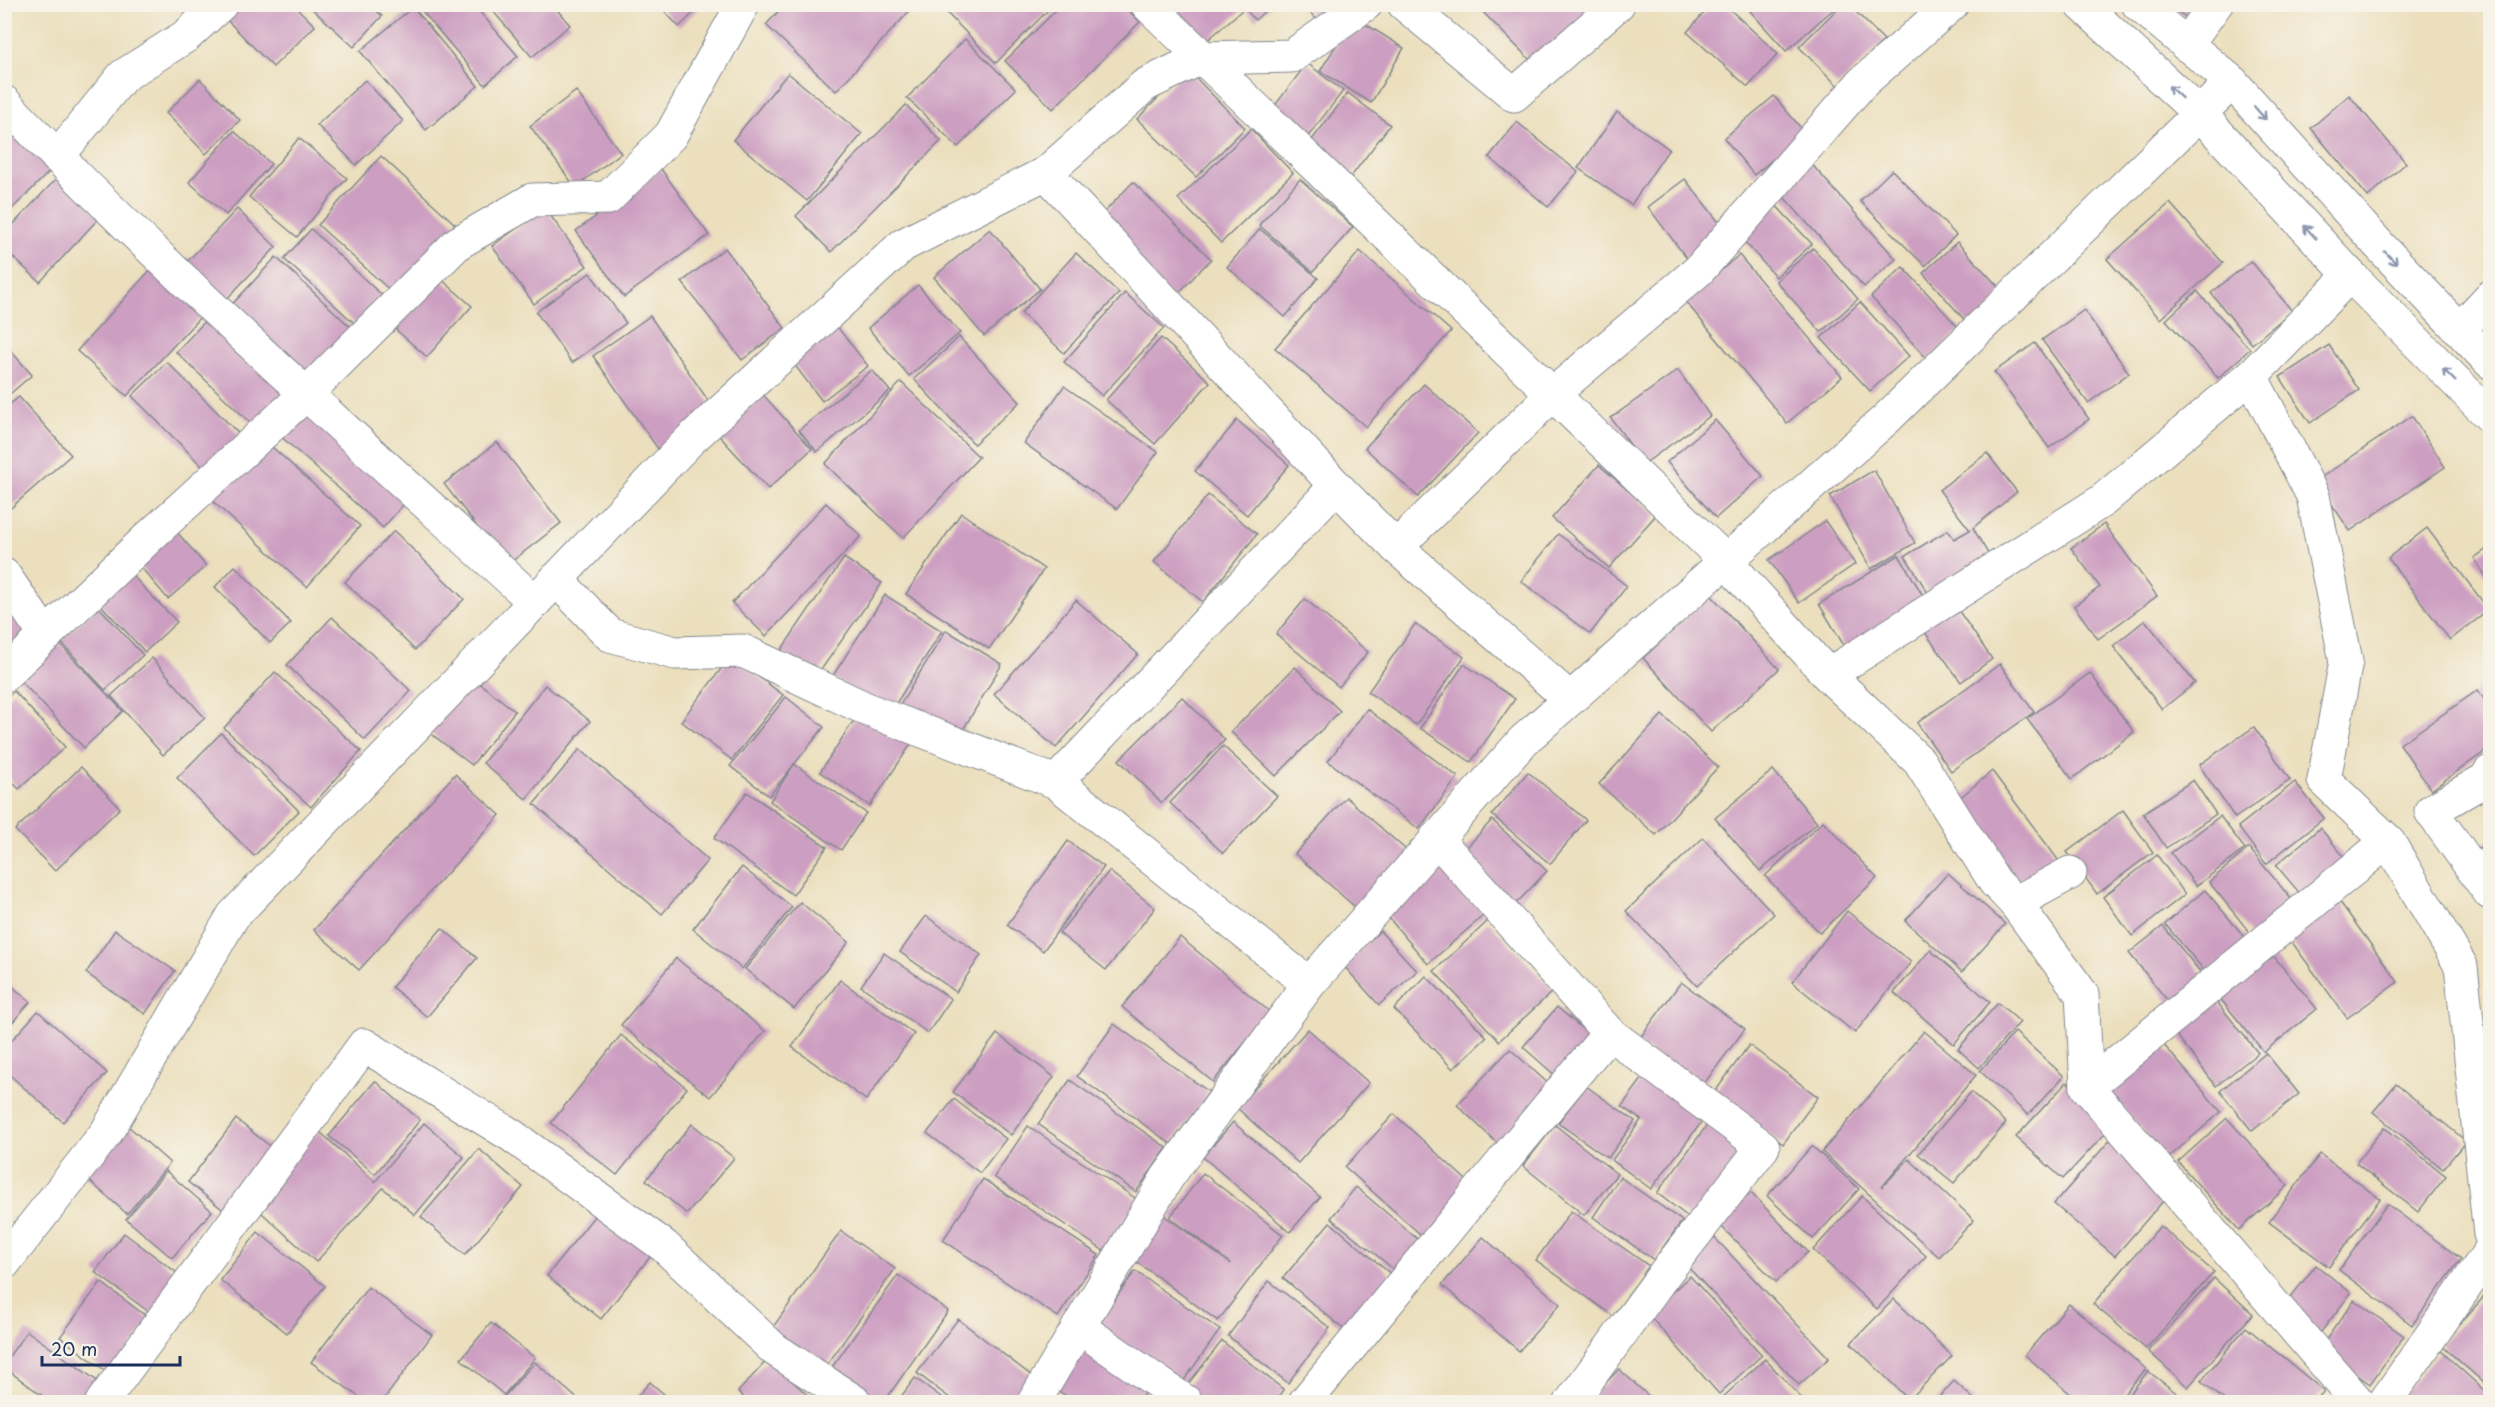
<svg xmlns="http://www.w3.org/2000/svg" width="2495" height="1407" viewBox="0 0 2495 1407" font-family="'Playpen Sans',sans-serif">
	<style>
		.building { fill: #cc9ec1 }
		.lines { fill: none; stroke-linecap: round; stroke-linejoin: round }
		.minor-casing { stroke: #83878e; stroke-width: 35 }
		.minor { stroke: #fff; stroke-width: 33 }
		.oneway { stroke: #8d97ae }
	</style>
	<rect width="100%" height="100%" fill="#f7f3e8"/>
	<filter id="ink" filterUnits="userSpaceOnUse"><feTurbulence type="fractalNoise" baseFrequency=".0167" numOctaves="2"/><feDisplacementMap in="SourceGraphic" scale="12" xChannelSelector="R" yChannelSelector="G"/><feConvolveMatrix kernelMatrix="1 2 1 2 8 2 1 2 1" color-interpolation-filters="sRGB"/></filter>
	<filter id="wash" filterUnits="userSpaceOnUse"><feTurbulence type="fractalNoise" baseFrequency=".008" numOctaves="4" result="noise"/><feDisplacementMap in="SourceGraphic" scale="24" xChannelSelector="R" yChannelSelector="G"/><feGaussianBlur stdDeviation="1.35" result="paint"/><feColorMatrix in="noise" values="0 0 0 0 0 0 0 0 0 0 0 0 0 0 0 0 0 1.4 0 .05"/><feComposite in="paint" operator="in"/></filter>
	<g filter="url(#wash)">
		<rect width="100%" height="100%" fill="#ebdfbd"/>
		<g id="blocks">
			<g class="building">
				<polygon points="239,4 293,4 315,26 273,67 225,18"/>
				<polygon points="307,4 369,4 382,16 354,47"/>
				<polygon points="416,4 473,4 518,56 485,85"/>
				<polygon points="487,4 552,4 570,25 532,57"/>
				<polygon points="658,4 703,4 679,27"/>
				<polygon points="785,4 916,4 836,91 766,25"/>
				<polygon points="938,4 1054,4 996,63"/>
				<polygon points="1062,4 1122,4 1140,22 1053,109 1005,61"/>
				<polygon points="1167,4 1237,4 1242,10 1202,45"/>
				<polygon points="1241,4 1273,4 1255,20"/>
				<polygon points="1302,4 1334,4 1317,20"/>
				<polygon points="1475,4 1601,4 1537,67"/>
				<polygon points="1712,4 1724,4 1778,54 1748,87 1687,32"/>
				<polygon points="1842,4 1848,4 1884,40 1838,86 1799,47"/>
				<polygon points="2167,4 2207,4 2194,23"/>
				<polygon points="1757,5 1838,5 1786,51 1750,11"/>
				<polygon points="413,7 478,86 426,130 360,51"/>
				<polygon points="1354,17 1404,48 1371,103 1320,71"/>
				<polygon points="965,39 1016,89 958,147 907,98"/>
				<polygon points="1307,63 1343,91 1303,143 1267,116"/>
				<polygon points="1187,69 1245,128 1196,177 1137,119"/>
				<polygon points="788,73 862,134 807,201 733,140"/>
				<polygon points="200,79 240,120 206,154 166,113"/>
				<polygon points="365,80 403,121 356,165 317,125"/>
				<polygon points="576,91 621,153 575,187 530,126"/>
				<polygon points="1348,93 1390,125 1347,182 1304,150"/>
				<polygon points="2349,95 2406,163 2368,197 2311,128"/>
				<polygon points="1774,96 1805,133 1754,175 1724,138"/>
				<polygon points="906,105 941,141 831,252 796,216"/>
				<polygon points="1617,112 1669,149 1631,205 1578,168"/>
				<polygon points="1517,122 1578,172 1548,207 1489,157"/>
				<polygon points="4,125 51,170 4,217"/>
				<polygon points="1251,129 1293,173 1221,243 1178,199"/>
				<polygon points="234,131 271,164 226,215 189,182"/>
				<polygon points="299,138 347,178 297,237 249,197"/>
				<polygon points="381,156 455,224 393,293 318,225"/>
				<polygon points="1807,159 1896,259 1864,287 1775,187"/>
				<polygon points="661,169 709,235 624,297 576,231"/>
				<polygon points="1892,170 1956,235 1925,266 1860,201"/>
				<polygon points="58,177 100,217 40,282 4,249 4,234"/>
				<polygon points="1300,179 1353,227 1313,272 1259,225"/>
				<polygon points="1685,179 1728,234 1691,264 1648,207"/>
				<polygon points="1133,182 1211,259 1172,300 1094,223"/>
				<polygon points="1770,199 1812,244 1776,277 1735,231"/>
				<polygon points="2170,203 2223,263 2160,319 2107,259"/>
				<polygon points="545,208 587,266 534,304 492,246"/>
				<polygon points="237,209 276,247 221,305 181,268"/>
				<polygon points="311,229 389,302 363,331 284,259"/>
				<polygon points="990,229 1040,289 984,336 934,277"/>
				<polygon points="1260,229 1318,278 1285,317 1227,267"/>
				<polygon points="1957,242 2005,294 1970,326 1923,273"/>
				<polygon points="725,248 785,328 742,360 682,282"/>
				<polygon points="1813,248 1858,299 1821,332 1776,281"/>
				<polygon points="1360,251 1451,331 1366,427 1275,348"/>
				<polygon points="1076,253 1119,293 1064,353 1021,313"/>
				<polygon points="1739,255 1842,377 1787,423 1685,301"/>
				<polygon points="276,257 359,335 310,387 227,310"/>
				<polygon points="2251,261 2292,311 2252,344 2211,293"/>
				<polygon points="1903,267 1961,330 1928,360 1871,297"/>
				<polygon points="152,268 202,315 127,396 77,351"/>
				<polygon points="432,271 472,306 427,357 387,322"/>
				<polygon points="590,273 626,323 572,363 536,312"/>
				<polygon points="918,285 960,333 909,376 868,328"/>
				<polygon points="2197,291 2250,349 2218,378 2166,320"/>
				<polygon points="1125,293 1164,328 1102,396 1064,362"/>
				<polygon points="1860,302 1909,356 1870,391 1821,338"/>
				<polygon points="2084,310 2129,373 2088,403 2042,340"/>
				<polygon points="650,316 714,409 658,449 593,356"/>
				<polygon points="208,318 289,395 257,429 176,352"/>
				<polygon points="835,324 868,366 822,401 790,359"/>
				<polygon points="959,337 1020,402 974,444 914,379"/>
				<polygon points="1161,338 1210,382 1155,444 1106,400"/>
				<polygon points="4,343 32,375 4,399"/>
				<polygon points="2035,343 2089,419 2049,448 1994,372"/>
				<polygon points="2329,345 2359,390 2310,423 2280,377"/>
				<polygon points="167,362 243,438 209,473 132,396"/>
				<polygon points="872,370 890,391 817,452 799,430"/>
				<polygon points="1678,370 1710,416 1644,464 1611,418"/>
				<polygon points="901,382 979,457 903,538 825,464"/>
				<polygon points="1424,384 1478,433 1418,497 1365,448"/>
				<polygon points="1064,386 1158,452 1117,509 1024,443"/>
				<polygon points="758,389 812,449 768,489 714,430"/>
				<polygon points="314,391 420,485 383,528 277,433"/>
				<polygon points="19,397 71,455 4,514 4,409"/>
				<polygon points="2412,416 2445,467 2350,531 2316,481"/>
				<polygon points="1237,420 1289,465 1247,515 1195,471"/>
				<polygon points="1715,420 1763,476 1716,518 1667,462"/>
				<polygon points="262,438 360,526 307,587 209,498"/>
				<polygon points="497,442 561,523 507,565 444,484"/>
				<polygon points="1987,453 2017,492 1973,528 1994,564 1933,601 1905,556 1948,530 1954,539 1970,530 1939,490"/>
				<polygon points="1599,465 1656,515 1609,568 1552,518"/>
				<polygon points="1874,470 1915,543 1871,569 1830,496"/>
				<polygon points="1208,495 1257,534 1203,602 1154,562"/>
				<polygon points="826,503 861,536 766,636 732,603"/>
				<polygon points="961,513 1044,569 989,649 906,594"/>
				<polygon points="1825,521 1855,564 1799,603 1769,560"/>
				<polygon points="2104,524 2157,596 2098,639 2074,606 2100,587 2071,548"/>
				<polygon points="171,525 206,566 168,599 133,558"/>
				<polygon points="2427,528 2489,610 2450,640 2388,558"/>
				<polygon points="394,531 464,599 415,650 345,582"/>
				<polygon points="1558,534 1627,586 1590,634 1521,581"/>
				<polygon points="2490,547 2490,583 2474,558"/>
				<polygon points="1899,555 1929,606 1849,654 1819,604"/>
				<polygon points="844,558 882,583 816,677 780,652"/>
				<polygon points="235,566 291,623 270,643 215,587"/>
				<polygon points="128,571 177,622 145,652 97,601"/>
				<polygon points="885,595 942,631 890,713 832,677"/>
				<polygon points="1711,595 1779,669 1711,732 1643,658"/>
				<polygon points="4,596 31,627 4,651"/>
				<polygon points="1305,599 1368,652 1339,687 1276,634"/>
				<polygon points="1076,600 1138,654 1056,748 994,694"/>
				<polygon points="1954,604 1992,659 1961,682 1921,627"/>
				<polygon points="98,606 143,655 105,690 60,641"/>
				<polygon points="332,617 411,691 365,740 287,665"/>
				<polygon points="2145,620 2195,683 2162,709 2113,646"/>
				<polygon points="1415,624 1464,657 1416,725 1368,692"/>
				<polygon points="946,630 1002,664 957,740 900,705"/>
				<polygon points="54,638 123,711 84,748 15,675"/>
				<polygon points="731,656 783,695 732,760 681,721"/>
				<polygon points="152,658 205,718 163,755 111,696"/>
				<polygon points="1464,664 1515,699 1471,762 1420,728"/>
				<polygon points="2000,664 2034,712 1951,771 1917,723"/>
				<polygon points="1295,667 1340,711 1276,776 1231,732"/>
				<polygon points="275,672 361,751 311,807 224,728"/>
				<polygon points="2090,673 2134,732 2072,779 2027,719"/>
				<polygon points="468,674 515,711 472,765 425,729"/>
				<polygon points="545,685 590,721 526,799 483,763"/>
				<polygon points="2478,690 2490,708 2490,748 2431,790 2400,744"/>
				<polygon points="14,691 65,747 19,789 4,773 4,700"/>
				<polygon points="786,697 824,727 769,796 730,766"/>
				<polygon points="1182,697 1225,740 1162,803 1119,760"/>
				<polygon points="1367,709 1458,777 1419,829 1328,761"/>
				<polygon points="860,711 911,744 870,806 820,772"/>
				<polygon points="1662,715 1718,767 1656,835 1599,784"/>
				<polygon points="2254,727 2290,780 2235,818 2199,765"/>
				<polygon points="221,733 299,811 254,856 177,778"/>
				<polygon points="1223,746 1277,796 1223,853 1170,803"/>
				<polygon points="580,749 708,860 662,914 534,804"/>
				<polygon points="794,764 866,813 841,850 770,801"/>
				<polygon points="81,767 120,808 55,871 15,830"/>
				<polygon points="1773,770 1817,823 1760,871 1715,818"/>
				<polygon points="1992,771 2059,861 2021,890 1950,806"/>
				<polygon points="1528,772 1586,820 1550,864 1492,815"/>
				<polygon points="455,774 500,815 359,970 314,930"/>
				<polygon points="2193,780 2216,814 2166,848 2143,813"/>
				<polygon points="2295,782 2324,818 2266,864 2238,827"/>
				<polygon points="747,792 827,847 793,895 714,838"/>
				<polygon points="1346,797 1413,856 1363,914 1295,854"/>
				<polygon points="2123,810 2153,852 2097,894 2067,852"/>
				<polygon points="2220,816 2245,849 2196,886 2171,853"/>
				<polygon points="1492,820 1547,871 1512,908 1458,857"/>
				<polygon points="1823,821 1877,878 1820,933 1765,876"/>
				<polygon points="2320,828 2351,865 2307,902 2276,865"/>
				<polygon points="1703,838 1774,914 1697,986 1626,911"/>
				<polygon points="2490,840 2490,866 2478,849"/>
				<polygon points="1068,841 1104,867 1043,951 1007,925"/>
				<polygon points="2249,848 2297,906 2255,939 2209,882"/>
				<polygon points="2157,855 2185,894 2132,936 2103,897"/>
				<polygon points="1438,862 1484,915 1428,964 1382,910"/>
				<polygon points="742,867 792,907 742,969 693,929"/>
				<polygon points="1109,871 1155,908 1106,970 1059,933"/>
				<polygon points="1948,873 2005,924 1962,972 1905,921"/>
				<polygon points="2205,890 2253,947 2213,981 2165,924"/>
				<polygon points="2337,898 2398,982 2347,1018 2286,934"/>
				<polygon points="800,902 849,942 794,1009 745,969"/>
				<polygon points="1847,911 1911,962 1855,1033 1792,982"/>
				<polygon points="926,916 981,955 956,992 900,952"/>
				<polygon points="1488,921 1553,991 1499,1041 1434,971"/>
				<polygon points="2163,926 2210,984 2176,1011 2129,953"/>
				<polygon points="442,928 477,958 427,1017 392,987"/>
				<polygon points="115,930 175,971 145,1014 86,973"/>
				<polygon points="1380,931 1417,971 1379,1005 1343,965"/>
				<polygon points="1180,937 1270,1012 1213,1082 1122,1007"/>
				<polygon points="2267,948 2317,1009 2264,1052 2214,991"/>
				<polygon points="1930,950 1990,1002 1954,1044 1894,993"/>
				<polygon points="884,953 951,999 928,1033 861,986"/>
				<polygon points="676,958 765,1031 710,1097 621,1025"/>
				<polygon points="1426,976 1487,1037 1453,1069 1394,1009"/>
				<polygon points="4,979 30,1002 4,1032"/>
				<polygon points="840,980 914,1034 866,1100 792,1047"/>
				<polygon points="1681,982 1745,1029 1700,1089 1637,1042"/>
				<polygon points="2213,997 2258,1053 2216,1086 2172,1029"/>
				<polygon points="1998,1003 2020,1022 1979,1068 1958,1049"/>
				<polygon points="1557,1007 1593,1038 1558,1078 1523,1047"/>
				<polygon points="38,1011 107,1073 63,1122 4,1070 4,1049"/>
				<polygon points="1114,1024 1209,1092 1171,1144 1077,1076"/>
				<polygon points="1308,1029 1369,1083 1298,1163 1237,1108"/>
				<polygon points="1924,1031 1976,1075 1882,1187 1909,1159 1974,1220 1939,1257 1822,1152"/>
				<polygon points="2015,1032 2064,1076 2028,1115 1980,1071"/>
				<polygon points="997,1034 1054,1077 1011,1135 953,1092"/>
				<polygon points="621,1035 687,1088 617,1175 551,1123"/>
				<polygon points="2157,1037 2221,1112 2167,1159 2102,1083"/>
				<polygon points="1749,1045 1818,1097 1783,1144 1714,1093"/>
				<polygon points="1510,1049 1552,1087 1499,1145 1457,1105"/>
				<polygon points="2266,1053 2299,1094 2252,1131 2220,1091"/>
				<polygon points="1648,1071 1707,1115 1651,1189 1612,1160 1641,1120 1622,1106"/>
				<polygon points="1070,1080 1167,1148 1136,1192 1038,1124"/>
				<polygon points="375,1081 420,1120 375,1174 329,1136"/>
				<polygon points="2067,1082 2114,1124 2063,1179 2016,1137"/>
				<polygon points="2396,1084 2466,1141 2443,1169 2373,1112"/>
				<polygon points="1586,1086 1635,1121 1608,1158 1558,1123"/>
				<polygon points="1971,1092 2006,1123 1954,1183 1918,1154"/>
				<polygon points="954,1099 1006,1139 980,1173 927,1133"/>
				<polygon points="1394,1114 1477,1190 1430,1243 1345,1167"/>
				<polygon points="2227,1118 2288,1186 2239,1230 2178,1162"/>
				<polygon points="236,1119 280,1154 231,1216 188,1182"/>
				<polygon points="1233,1122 1320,1197 1290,1232 1203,1157"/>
				<polygon points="424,1123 464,1157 415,1215 383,1188 316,1262 252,1204 319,1131 375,1182"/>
				<polygon points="692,1124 734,1158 687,1214 646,1180"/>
				<polygon points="127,1125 170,1163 127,1214 84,1176"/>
				<polygon points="1555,1125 1617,1174 1584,1215 1523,1166"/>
				<polygon points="1707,1125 1746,1154 1696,1223 1657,1193"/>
				<polygon points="1028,1126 1138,1200 1104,1251 994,1177"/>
				<polygon points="2384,1127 2446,1176 2418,1212 2356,1163"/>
				<polygon points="2111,1139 2171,1192 2115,1256 2054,1204"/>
				<polygon points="1812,1146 1859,1189 1813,1239 1767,1196"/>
				<polygon points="479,1149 523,1187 465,1255 421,1217"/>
				<polygon points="2320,1154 2380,1199 2329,1267 2269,1222"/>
				<polygon points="166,1171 212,1211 172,1258 126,1219"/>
				<polygon points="1203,1173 1283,1235 1218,1321 1130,1257 1162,1214 1231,1264 1170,1217"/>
				<polygon points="1620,1177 1682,1221 1654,1260 1593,1217"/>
				<polygon points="983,1179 1099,1255 1058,1317 943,1240"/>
				<polygon points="1356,1187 1421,1242 1397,1272 1331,1218"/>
				<polygon points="1751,1193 1808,1252 1776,1282 1719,1224"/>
				<polygon points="1862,1196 1926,1256 1877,1309 1813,1250"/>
				<polygon points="2387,1204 2461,1259 2412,1325 2339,1270"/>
				<polygon points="599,1210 653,1253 601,1319 547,1276"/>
				<polygon points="1571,1211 1649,1266 1613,1316 1536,1260"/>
				<polygon points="1330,1222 1394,1277 1347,1332 1283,1278"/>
				<polygon points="2160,1226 2214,1272 2146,1349 2093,1304"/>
				<polygon points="841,1231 895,1269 824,1369 771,1330"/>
				<polygon points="258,1232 325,1286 287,1333 220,1280"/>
				<polygon points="124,1233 185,1279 156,1317 95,1272"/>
				<polygon points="1483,1237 1560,1304 1519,1351 1442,1285"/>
				<polygon points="1714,1237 1829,1358 1799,1385 1686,1265"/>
				<polygon points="2316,1265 2351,1293 2318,1336 2282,1308"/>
				<polygon points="1135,1271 1220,1330 1177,1390 1093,1330"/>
				<polygon points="898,1275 948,1311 884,1402 877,1402 830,1370"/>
				<polygon points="1690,1276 1762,1355 1719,1394 1648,1314"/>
				<polygon points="2214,1278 2253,1314 2188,1387 2148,1351"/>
				<polygon points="1269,1281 1330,1328 1288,1383 1228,1336"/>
				<polygon points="101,1282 151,1320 110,1374 60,1337"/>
				<polygon points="368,1287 432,1335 382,1402 366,1402 311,1362"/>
				<polygon points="2490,1290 2490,1388 2441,1345"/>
				<polygon points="1894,1299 1952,1356 1909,1400 1851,1343"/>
				<polygon points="2354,1300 2404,1336 2370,1384 2320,1348"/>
				<polygon points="2069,1304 2146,1369 2117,1402 2080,1402 2025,1355"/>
				<polygon points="958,1319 1037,1380 1020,1402 955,1402 917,1373"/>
				<polygon points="491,1323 535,1358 504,1395 461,1359"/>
				<polygon points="2246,1327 2324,1391 2314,1402 2227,1402 2201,1381"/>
				<polygon points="27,1331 100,1383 85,1402 51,1402 5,1368 5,1362"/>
				<polygon points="1222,1341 1284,1390 1275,1402 1201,1402 1184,1389"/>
				<polygon points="1084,1344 1148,1389 1138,1402 1075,1402 1053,1387"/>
				<polygon points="2441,1351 2487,1393 2479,1402 2395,1402"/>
				<polygon points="768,1359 815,1402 749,1402 738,1392"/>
				<polygon points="1765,1359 1805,1402 1724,1402 1721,1399"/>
				<polygon points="535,1362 581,1402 506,1402 502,1399"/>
				<polygon points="1619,1369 1655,1402 1587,1402"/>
				<polygon points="2148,1371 2188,1402 2123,1402"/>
				<polygon points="915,1378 948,1402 897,1402"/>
				<polygon points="1954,1381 1977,1402 1935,1402"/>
				<polygon points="650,1382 673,1402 632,1402"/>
			</g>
		</g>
	</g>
	<g filter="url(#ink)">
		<use href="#blocks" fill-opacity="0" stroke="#83878e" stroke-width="1.5"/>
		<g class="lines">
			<defs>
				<g id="minor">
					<polyline points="1147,4 1726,561 1828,675 1919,761 1995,882 2015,903 2082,994 2087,1087 2358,1402"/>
					<polyline points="1404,4 1514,95 1618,4"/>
					<polyline points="2081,4 2200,114 2350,275 2490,416"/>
					<polyline points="2138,4 2232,82 2379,245 2490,362"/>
					<polyline points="2186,45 2216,4"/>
					<path d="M4,102C172,277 356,439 535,602"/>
					<polyline points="57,157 123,76 186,36 221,4"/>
					<polyline points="1046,173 1336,486 1056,782 1309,984"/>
					<polyline points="2350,275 2251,376 2313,496 2346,661 2324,780 2388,841 2461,966 2490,1234"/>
					<polyline points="2460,329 2490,297"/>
					<polyline points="1336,486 1396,547 1570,699"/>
					<polyline points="1396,547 1554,393 1699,270 1862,83 1952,4"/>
					<polyline points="4,575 46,636"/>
					<polyline points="556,579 610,635 675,653 743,651 871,711 1056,782"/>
					<polyline points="4,675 149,537 306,394 458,243 532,200 608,198 671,135 743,4"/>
					<polyline points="1828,675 2102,501 2251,376"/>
					<polyline points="2490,772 2486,779 2431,811 2490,893"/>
					<polyline points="2015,903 2070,873"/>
					<polyline points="2087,1087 2388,841"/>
					<polyline points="4,1263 106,1133 233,916 690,440 903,245 1046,173 1145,85 1201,58 1292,56 1366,4"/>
					<polyline points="1079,1327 1186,1402"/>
					<polyline points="102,1402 364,1045 511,1135 664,1246 774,1349 855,1402"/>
					<polyline points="1034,1402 1167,1178 1309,984 1524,740 1885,420 2232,82"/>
					<polyline points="1305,1402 1609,1033 1436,838"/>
					<polyline points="1571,1402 1665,1273 1763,1147 1609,1033"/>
					<polyline points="2385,1402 2490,1251"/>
				</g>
			</defs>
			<use href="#minor" class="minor-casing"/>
			<use href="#minor" class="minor"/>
		</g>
		<defs><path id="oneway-shaft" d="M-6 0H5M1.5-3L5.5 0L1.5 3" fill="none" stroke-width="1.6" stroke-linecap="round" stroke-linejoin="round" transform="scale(1.5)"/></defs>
		<g class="oneway">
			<use href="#oneway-shaft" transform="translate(2175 92) rotate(-137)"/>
			<use href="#oneway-shaft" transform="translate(2260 113) rotate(48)"/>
			<use href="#oneway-shaft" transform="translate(2310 232) rotate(-133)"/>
			<use href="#oneway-shaft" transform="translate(2391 258) rotate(46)"/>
			<use href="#oneway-shaft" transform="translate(2449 375) rotate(-135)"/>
		</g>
	</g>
	<rect width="2495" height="1407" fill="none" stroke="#f7f3e8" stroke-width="24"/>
	<path d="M42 1356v9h138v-9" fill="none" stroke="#1b2f5e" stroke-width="3"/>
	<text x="51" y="1356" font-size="18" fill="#1b2f5e" stroke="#f7f3e8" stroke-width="4.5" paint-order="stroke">20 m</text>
</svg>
